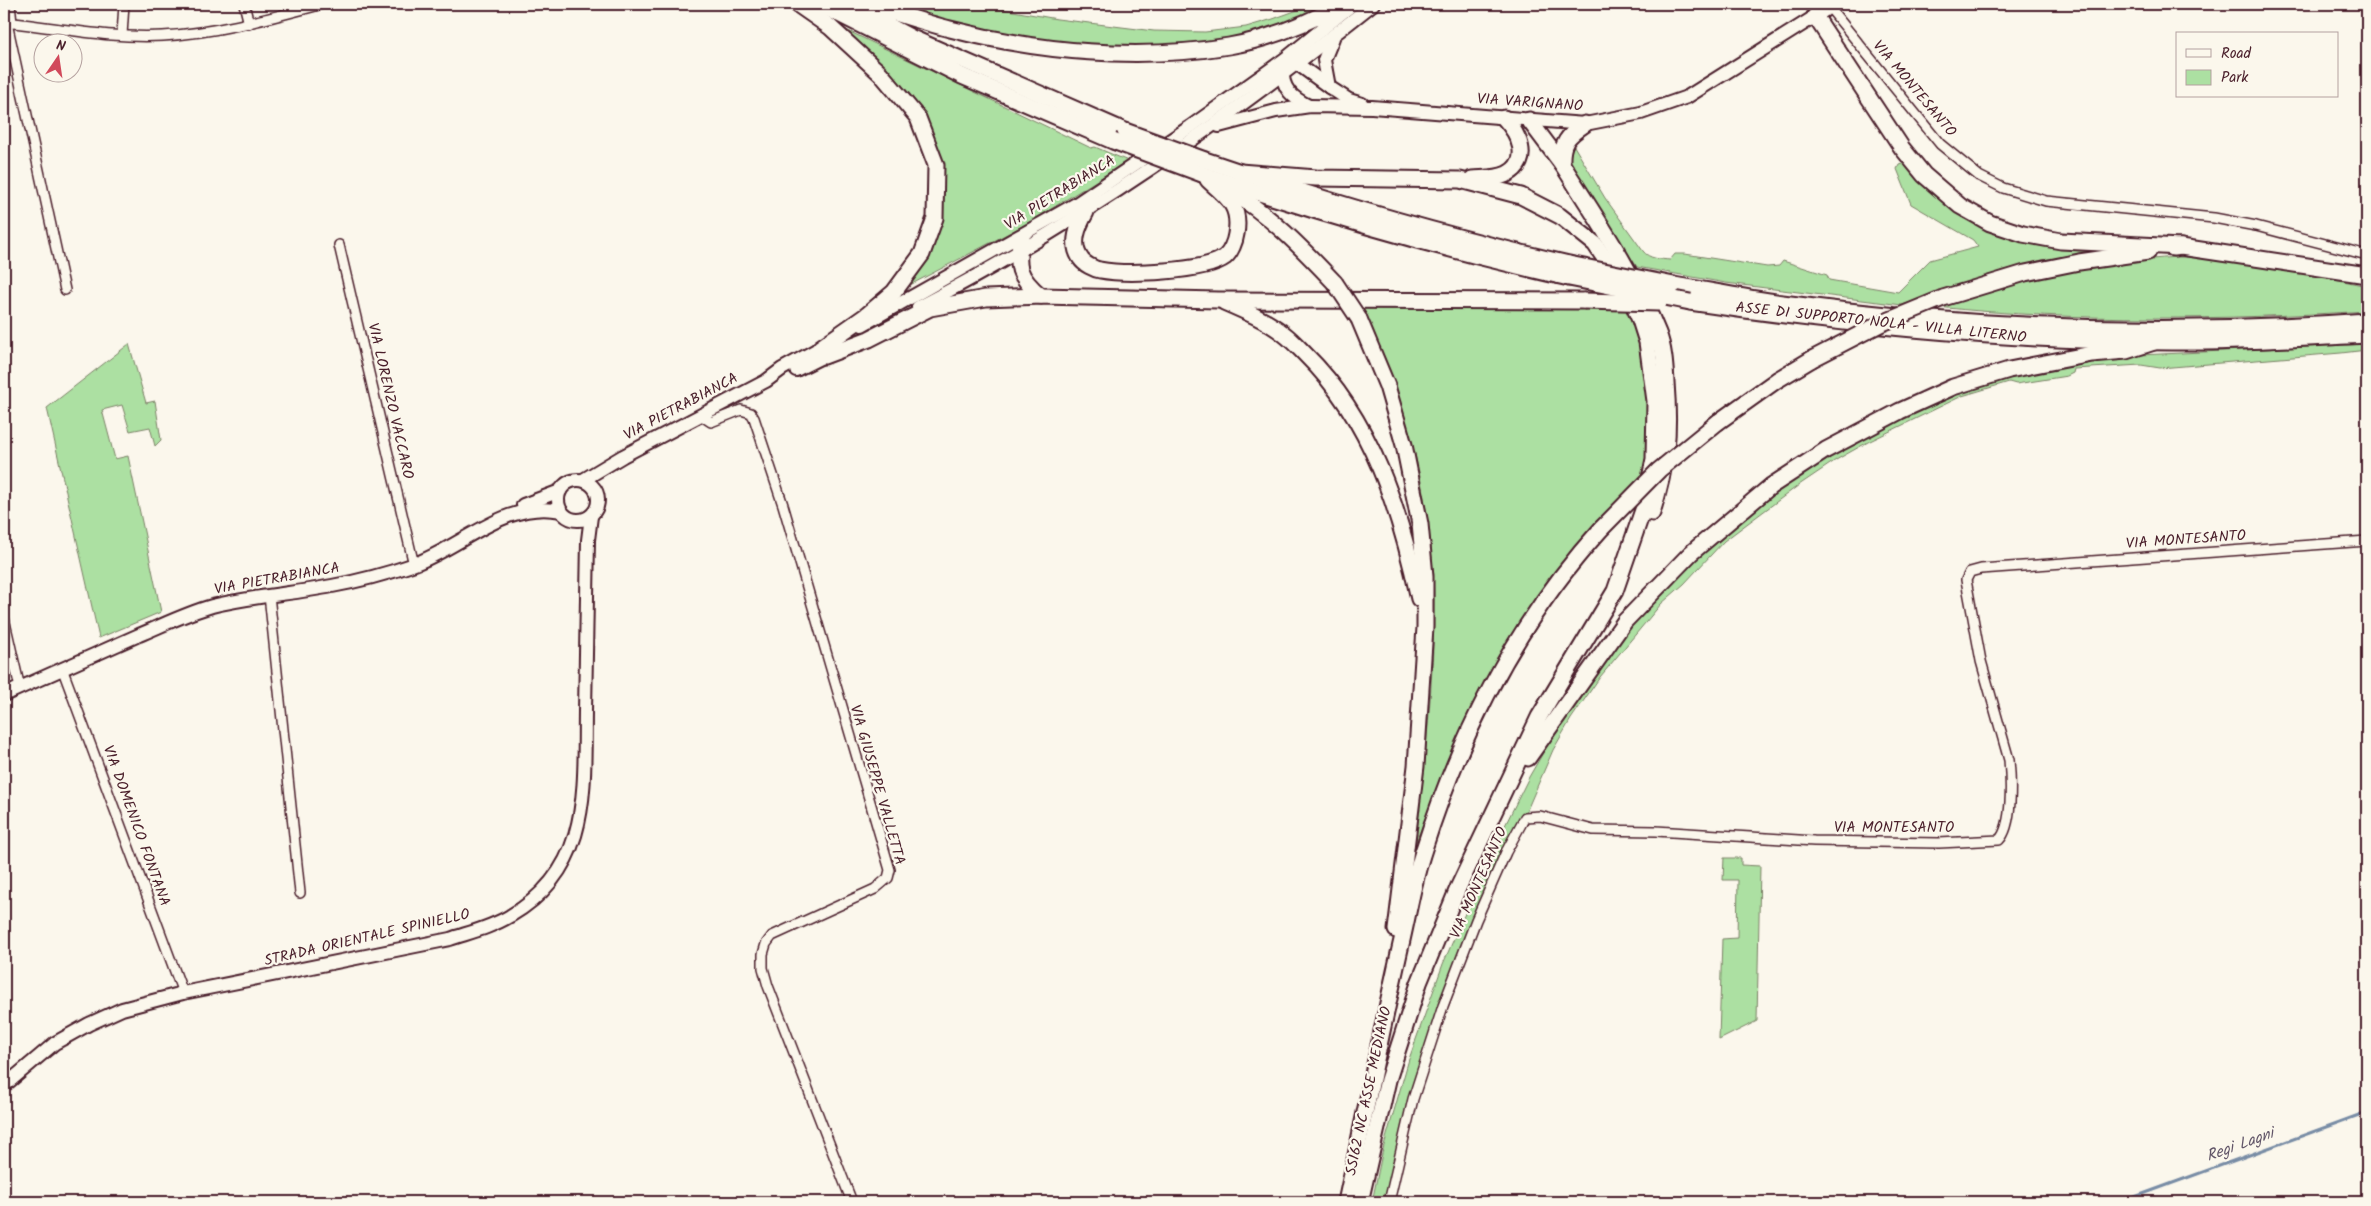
<svg xmlns="http://www.w3.org/2000/svg" width="2371" height="1206" viewBox="0 0 2371 1206" font-family="Kalam,sans-serif">
	<style>
		.green { fill: #ace0a2; stroke: #7b8066 }
		.lines { fill: none; stroke-linecap: round; stroke-linejoin: round }
		.stream { stroke: #788ca5; stroke-width: 3 }
		.street-casing { stroke: #4a1f2b; stroke-width: 12 }
		.secondary-casing { stroke: #4a1f2b; stroke-width: 16 }
		.highway-casing { stroke: #4a1f2b; stroke-width: 19 }
		.street { stroke: #fbf7ec; stroke-width: 9 }
		.secondary { stroke: #fbf7ec; stroke-width: 12 }
		.highway { stroke: #fbf7ec; stroke-width: 15 }
		.highway-bridge-casing { stroke: #4a1f2b; stroke-width: 19; stroke-linecap: butt }
		.highway-bridge { stroke: #fbf7ec; stroke-width: 15 }
		.labels { text-anchor: middle; dominant-baseline: central; stroke-width: 4.5; stroke-linejoin: round; paint-order: stroke }
		.street-label { font-size: 15px; fill: #4a1f2b; stroke: #fbf7ec }
		.water-label { font-size: 16px; font-style: italic; fill: #615568; stroke: #fbf7ec }
	</style>
	<rect width="100%" height="100%" fill="#fbf7ec"/>
	<filter id="ink" filterUnits="userSpaceOnUse"><feTurbulence type="fractalNoise" baseFrequency=".02" numOctaves="2"/><feDisplacementMap in="SourceGraphic" scale="10" xChannelSelector="R" yChannelSelector="G"/><feConvolveMatrix kernelMatrix="1 2 1 2 8 2 1 2 1" color-interpolation-filters="sRGB"/></filter>
	<g filter="url(#ink)">
		<g class="green">
			<path d="M910,4H975L1057,19L1154,31L1205,32L1246,27L1273,19L1314,4H1328C1295,20 1261,33 1225,39C1153,52 1078,46 1006,34C982,30 955,26 933,17C925,13 917,8 910,4Z"/>
			<path d="M838,26L1091,148L1095,147L1128,161L1030,222L910,285C952,228 956,151 910,94C889,69 862,48 838,26Z"/>
			<path d="M1571,141L1605,198L1643,251C1649,259 1660,259 1670,260L1675,254H1685L1767,267L1779,266L1783,261L1827,275L1829,280L1898,292L1930,260L1978,247L1973,240L1911,204L1897,169L1899,165L1905,163L1964,213L2113,247L2104,252L2042,260L2002,271L1902,305L1726,283L1637,267L1569,164L1567,149Z"/>
			<path d="M2178,257C2241,257 2305,273 2367,286V311C2224,320 2080,322 1937,307C2015,280 2095,262 2178,257Z"/>
			<path d="M1358,305L1631,309L1641,341L1650,403L1647,472C1582,536 1519,618 1476,698C1452,744 1435,794 1416,842C1425,762 1434,681 1434,600C1433,503 1405,389 1358,305Z"/>
			<polygon points="129,344 146,403 155,401 161,440 155,446 150,427 130,431 122,405 102,410 115,459 128,456 161,612 99,638 47,408"/>
			<polygon points="2367,344 2367,350 2341,353 2160,368 2141,365 2074,369 2073,373 2067,376 2016,384 2009,382 1962,396 1868,442 1836,460 1799,485 1724,541 1684,584 1661,604 1600,677 1571,719 1553,750 1440,1011 1387,1202 1372,1202 1383,1149 1409,1059 1443,964 1489,858 1529,777 1561,722 1629,627 1701,551 1780,487 1877,427 1982,382 2099,357"/>
			<polygon points="1724,858 1741,858 1741,865 1760,866 1757,1021 1719,1040 1722,939 1737,938 1738,880 1723,880"/>
		</g>
		<g class="lines">
			<polyline class="stream" points="2121,1202 2367,1112"/>
			<defs>
				<g id="street">
					<polyline points="10,4 12,23"/>
					<polyline points="244,4 249,24"/>
					<polyline points="1829,7 1940,144 1979,176 2003,188 2046,201 2214,218 2256,226 2367,255"/>
					<path d="M4,22C56,27 110,39 163,36C217,33 270,18 323,4"/>
					<polyline points="7,23 65,290"/>
					<polyline points="122,35 124,4"/>
					<polyline points="339,245 414,565"/>
					<polyline points="702,413 705,418 711,422 741,410 751,413 754,418 783,505 890,870 888,878 875,889 772,936 766,944 763,954 763,968 768,986 852,1202"/>
					<polyline points="269,595 300,893"/>
					<polyline points="4,618 20,688"/>
					<polyline points="62,668 183,993"/>
					<path d="M1389,1202L1413,1099L1443,1006L1476,920L1506,852L1525,817L1540,816L1593,830L1656,831L1814,841L1939,843L1999,840C2013,826 2011,780 2009,760L1981,661L1966,580L1970,572L1981,569L2367,541"/>
				</g>
				<g id="secondary">
					<polyline points="1333,38 1324,60 1329,87 1349,100 1362,104"/>
					<polyline points="1289,61 1299,65 1329,87"/>
					<path d="M1283,69C1281,89 1293,98 1309,106"/>
					<polyline points="1219,126 1276,111 1310,106 1372,107 1585,124 1641,113 1687,97 1835,4"/>
					<path d="M918,307C1081,223 1230,118 1373,4"/>
					<polyline points="862,325 1076,204 1190,127 1285,59 1353,4"/>
					<polyline points="796,370 832,352"/>
					<circle cx="578" cy="500" r="20"/>
					<polyline points="583,480 623,456 766,381 782,369 829,343"/>
					<polyline points="523,505 560,491"/>
					<path d="M4,695C49,675 93,655 139,635C163,625 187,613 212,606C252,596 292,594 332,586C359,581 386,574 412,565C461,548 506,499 561,511"/>
					<path d="M4,1086L55,1043L89,1024L122,1009L183,993L450,939C471,932 492,927 510,916C591,869 584,792 585,711C586,654 587,597 588,540L591,516"/>
				</g>
				<g id="highway">
					<polyline points="797,4 830,27 881,74 918,118 936,165 935,218 922,254 894,292 867,315 820,348"/>
					<polyline points="819,4 962,76 1113,141"/>
					<polyline points="848,4 912,38 1125,131"/>
					<path d="M866,4C894,12 922,22 950,29C1039,52 1138,61 1229,46C1269,39 1308,23 1343,4"/>
					<polyline points="1815,16 1902,148 1924,175 1960,206 1990,223 2023,234 2061,241 2181,247"/>
					<polyline points="1529,120 1562,164"/>
					<path d="M1585,124C1567,136 1561,143 1562,164C1597,219 1634,273 1658,333C1664,348 1665,366 1666,382C1670,433 1667,465 1652,513"/>
					<path d="M1205,160C1325,201 1445,236 1569,264"/>
					<polyline points="1240,172 1316,178 1460,180 1521,196 1560,216 1595,244 1629,295 1640,320 1647,342 1655,401 1654,459 1644,507 1615,591 1539,717 1458,888 1419,983 1388,1080 1360,1202"/>
					<path d="M1202,174C1323,215 1444,250 1569,278"/>
					<path d="M1472,179C1483,178 1497,179 1507,174C1533,161 1518,133 1504,118"/>
					<path d="M1229,190C1270,215 1302,248 1335,283"/>
					<path d="M1086,212C1078,226 1070,244 1081,259C1084,264 1094,269 1100,270C1126,275 1205,272 1225,257C1231,252 1235,241 1236,234C1241,206 1227,197 1208,180"/>
					<path d="M1022,237C1015,266 1018,277 1041,296"/>
					<polyline points="2173,248 2181,247 2367,275"/>
					<path d="M1674,285C1710,291 1746,298 1782,303C1975,329 2173,335 2367,321"/>
					<polyline points="1943,298 2025,273 2079,262 2148,252"/>
					<path d="M1224,302C1245,311 1266,320 1284,334C1292,340 1299,348 1306,355C1372,420 1400,511 1419,599"/>
					<path d="M1690,302C1849,326 2010,341 2171,342C2236,343 2302,338 2367,335"/>
					<polyline points="1359,319 1387,386 1404,445 1420,524 1425,576 1425,627 1416,766 1396,930"/>
					<polyline points="824,356 869,339 930,308 986,298 1041,296 1218,300 1584,301"/>
					<polyline points="1718,422 1777,380 1812,359"/>
					<polyline points="1528,758 1625,621 1691,553 1771,486 1826,450 1900,411 1953,387 2009,370 2092,354 2126,351 2154,342"/>
					<path d="M1346,1202C1365,1115 1382,1027 1402,940C1409,910 1414,878 1424,849C1461,732 1519,619 1602,528"/>
				</g>
			</defs>
			<use href="#street" class="street-casing"/>
			<use href="#secondary" class="secondary-casing"/>
			<use href="#highway" class="highway-casing"/>
			<use href="#street" class="street"/>
			<use href="#secondary" class="secondary"/>
			<use href="#highway" class="highway"/>
			<defs>
				<g id="highway-bridge">
					<polyline points="1125,131 1205,160"/>
					<polyline points="1113,141 1202,174"/>
					<polyline points="1569,264 1674,285"/>
					<polyline points="1569,278 1690,302"/>
					<polyline points="1335,283 1359,319"/>
					<polyline points="1584,301 1659,303"/>
					<polyline points="1812,359 1880,324 1943,298"/>
					<polyline points="1602,528 1659,470 1718,422"/>
				</g>
			</defs>
			<use href="#highway-bridge" class="highway-bridge-casing"/>
			<use href="#highway-bridge" class="highway-bridge"/>
		</g>
	</g>
	<g class="labels">
		<g class="street-label">
			<text transform="translate(1914 89) rotate(50)">VIA MONTESANTO</text>
			<text transform="translate(1530 103) rotate(4)">VIA VARIGNANO</text>
			<text transform="translate(1060 193) rotate(-32)">VIA PIETRABIANCA</text>
			<text transform="translate(1881 323) rotate(6)">ASSE DI SUPPORTO NOLA - VILLA LITERNO</text>
			<text transform="translate(390 401) rotate(77)">VIA LORENZO VACCARO</text>
			<text transform="translate(681 407) rotate(-28)">VIA PIETRABIANCA</text>
			<text transform="translate(2186 540) rotate(-4)">VIA MONTESANTO</text>
			<text transform="translate(277 579) rotate(-10)">VIA PIETRABIANCA</text>
			<text transform="translate(877 785) rotate(74)">VIA GIUSEPPE VALLETTA</text>
			<text transform="translate(136 826) rotate(70)">VIA DOMENICO FONTANA</text>
			<text x="1894" y="828">VIA MONTESANTO</text>
			<text transform="translate(1479 883) rotate(-66)">VIA MONTESANTO</text>
			<text transform="translate(367 938) rotate(-13)">STRADA ORIENTALE SPINIELLO</text>
			<text transform="translate(1369 1091) rotate(-78)">SS162 NC ASSE MEDIANO</text>
		</g>
		<g class="water-label">
			<text transform="translate(2240 1145) rotate(-20)">Regi Lagni</text>
		</g>
	</g>
	<rect width="2371" height="1206" fill="none" stroke="#fbf7ec" stroke-width="20"/>
	<rect x="10" y="10" width="2351" height="1186" fill="none" stroke="#4a1f2b" stroke-width="2" filter="url(#ink)"/>
	<rect x="2176" y="32" width="162" height="65" fill="#fbf7ec" stroke="#b4a19f"/>
	<rect x="2186" y="49" width="25" height="8" fill="#fbf7ec" stroke="#b4a19f"/>
	<text x="2221" y="58" font-size="15" fill="#4a1f2b">Road</text>
	<rect x="2186" y="70" width="25" height="15" fill="#ace0a2" stroke="#b4a19f"/>
	<text x="2221" y="82" font-size="15" fill="#4a1f2b">Park</text>
	<g transform="translate(58 58) rotate(13)"><circle r="24" fill="#fbf7ec" stroke="#b4a19f"/>
	<path d="M0-4L9 19L0 12L-9 19Z" fill="#d1495b"/>
	<text y="-8" font-size="14" font-weight="bold" text-anchor="middle" fill="#4a1f2b">N</text>
	</g>
</svg>
